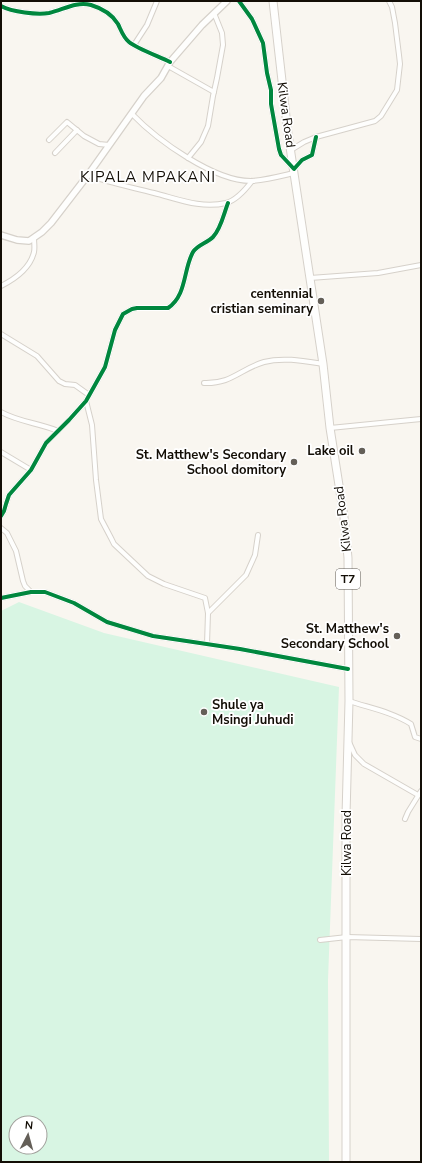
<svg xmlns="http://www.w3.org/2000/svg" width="422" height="1163" viewBox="0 0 422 1163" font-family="'Nunito Sans',sans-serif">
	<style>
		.green { fill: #d8f5e3; fill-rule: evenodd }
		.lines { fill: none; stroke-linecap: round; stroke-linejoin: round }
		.street-casing { stroke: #d6d1ca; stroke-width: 6 }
		.secondary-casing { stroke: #d6d1ca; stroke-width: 8 }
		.highway-casing { stroke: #d6d1ca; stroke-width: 9 }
		.street { stroke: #fefefd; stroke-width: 4 }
		.secondary { stroke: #fefefd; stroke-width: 5.5 }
		.highway { stroke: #fefefd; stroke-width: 7 }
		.cycleway-casing { stroke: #fff; stroke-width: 6 }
		.cycleway { stroke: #00873e; stroke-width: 4 }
		.poi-dot { fill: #645f58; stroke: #fff; stroke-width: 1.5 }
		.labels { text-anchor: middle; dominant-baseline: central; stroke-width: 3.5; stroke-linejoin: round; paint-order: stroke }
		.shield { fill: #fff; stroke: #5a5651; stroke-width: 1 }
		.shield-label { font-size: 12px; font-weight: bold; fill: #130e06 }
		.street-label { font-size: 13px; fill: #130e06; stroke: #fff }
		.poi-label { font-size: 13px; font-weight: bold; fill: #130e06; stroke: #fff; text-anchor: end }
		.quarter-label { font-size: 15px; letter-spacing: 1px; fill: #130e06; stroke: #fff }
	</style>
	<rect width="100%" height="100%" fill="#f9f6f0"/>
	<path class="green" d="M19,602L104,633L339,687L328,980L329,1162H1V611ZM16,1123H40V1147H16Z"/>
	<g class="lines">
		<defs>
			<g id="street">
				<polyline points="239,1 252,19 263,43 267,73 271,90 271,104 279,149 281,155 294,169 302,160 312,155 316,137"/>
				<path d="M1,6C12,12 37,15 49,13C63,10 76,1 91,5C101,8 112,14 118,24C121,30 123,37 129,42C136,48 160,57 170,62"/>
				<polyline points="134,45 147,25 157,1"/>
				<polyline points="168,66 214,92"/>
				<path d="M132,114C157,140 215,182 252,181C266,180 281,176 294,173"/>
				<polyline points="49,140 67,122 84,136 99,144 109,145"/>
				<polyline points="291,150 304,142 316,137 375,121 381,116 397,90 400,64 399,55 395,23 392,7 389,1"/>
				<polyline points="55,153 77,130"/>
				<polyline points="188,158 201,142 208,126 213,96 217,78 223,45 222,33 214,13"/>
				<path d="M88,175C109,183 131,187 154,193C178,199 201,209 226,203C237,200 246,189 252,181"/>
				<polyline points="310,278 378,273 421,265"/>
				<path d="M1,286C15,279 30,269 34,252C35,248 34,242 34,238"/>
				<polyline points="1,334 37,356 59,381 65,384 75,385 89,395"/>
				<path d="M204,383C232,384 240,369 264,362C283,357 304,361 323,364"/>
				<polyline points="86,401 92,425 96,480 101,519 111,538 114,544 148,576 164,584 205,598 208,613 207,644"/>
				<path d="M1,412C19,422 39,423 58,431"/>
				<polyline points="330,428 421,419"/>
				<polyline points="1,452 31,470"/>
				<path d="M1,516L4,511L6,504L9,495L31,470L46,443L69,420L86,401L105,367L115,330L123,314L132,309L137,308H168C187,295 183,270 193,252C197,245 207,243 213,237C221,229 224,213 228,203"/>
				<polyline points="1,528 7,533 16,551 23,581 25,586 31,592"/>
				<polyline points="1,598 31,592 45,592 74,603 107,622 153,636 240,649 348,669"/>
				<polyline points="208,613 246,575 255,555 258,535"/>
				<path d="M349,701C370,708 392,712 411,724L415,737L421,739"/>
				<polyline points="349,742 355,755 364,764 418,795"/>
				<polyline points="405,819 408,812 421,791"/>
				<polyline points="320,940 347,937 421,939"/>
			</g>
			<polyline id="secondary" points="1,235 17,240 29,241 42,232 51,223 88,175 144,96 161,78 170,62 202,25 227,1"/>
			<polyline id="highway" points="273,1 288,134 323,364 330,428 344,517 348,558 349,701 346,816 346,1162"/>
		</defs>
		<use href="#street" class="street-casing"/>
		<use href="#secondary" class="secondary-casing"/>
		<use href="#highway" class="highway-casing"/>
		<use href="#street" class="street"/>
		<use href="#secondary" class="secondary"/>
		<use href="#highway" class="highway"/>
		<defs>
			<g id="cycleway">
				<polyline points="239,1 252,19 263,43 267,73 271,90 271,104 279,149 281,155 294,169 302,160 312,155 316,137"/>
				<path d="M1,6C12,12 37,15 49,13C63,10 76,1 91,5C101,8 112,14 118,24C121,30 123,37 129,42C136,48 160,57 170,62"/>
				<path d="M1,516L4,511L6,504L9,495L31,470L46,443L69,420L86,401L105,367L115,330L123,314L132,309L137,308H168C187,295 183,270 193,252C197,245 207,243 213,237C221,229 224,213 228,203"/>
				<polyline points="1,598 31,592 45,592 74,603 107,622 153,636 240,649 348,669"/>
			</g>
		</defs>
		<use href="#cycleway" class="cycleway-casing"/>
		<use href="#cycleway" class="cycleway"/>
	</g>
	<g class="poi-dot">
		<circle cx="321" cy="301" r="4"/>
		<circle cx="362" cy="451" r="4"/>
		<circle cx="294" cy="462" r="4"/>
		<circle cx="397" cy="636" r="4"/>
		<circle cx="204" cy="712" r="4"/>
	</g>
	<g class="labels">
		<rect class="shield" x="336" y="569" width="24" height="20" rx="3"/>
		<g class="shield-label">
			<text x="348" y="579">T7</text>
		</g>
		<g class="street-label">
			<text transform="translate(286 115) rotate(82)">Kilwa Road</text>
			<text transform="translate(343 519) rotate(-97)">Kilwa Road</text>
			<text transform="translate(347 843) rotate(-90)">Kilwa Road</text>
		</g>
		<g class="poi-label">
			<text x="313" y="294">centennial<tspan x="313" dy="15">cristian seminary</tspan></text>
			<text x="354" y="451">Lake oil</text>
			<text x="286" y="455">St. Matthew's Secondary<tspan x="286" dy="15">School domitory</tspan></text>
			<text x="389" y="629">St. Matthew's<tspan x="389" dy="15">Secondary School</tspan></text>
			<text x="212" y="705" text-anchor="start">Shule ya<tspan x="212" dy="15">Msingi Juhudi</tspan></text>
		</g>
		<g class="quarter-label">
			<text x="148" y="177">KIPALA MPAKANI</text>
		</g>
	</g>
	<rect width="422" height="1163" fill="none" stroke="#130e06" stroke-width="4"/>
	<g transform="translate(28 1135) rotate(6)"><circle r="19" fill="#ffffff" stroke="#a19f9b"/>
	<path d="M0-3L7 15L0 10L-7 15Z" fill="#645f58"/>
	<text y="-6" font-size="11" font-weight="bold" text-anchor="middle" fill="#130e06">N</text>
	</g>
</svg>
